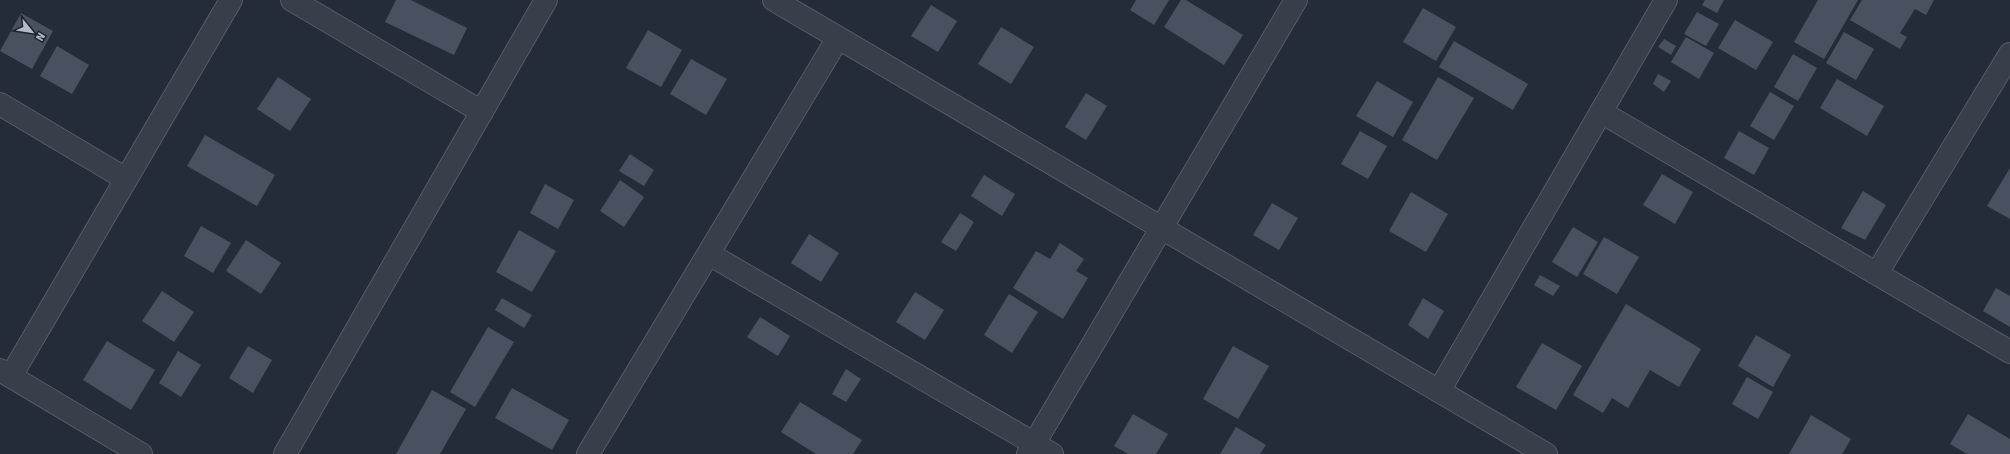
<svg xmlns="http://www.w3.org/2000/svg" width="2010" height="454" viewBox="0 0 2010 454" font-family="'Fira Sans',sans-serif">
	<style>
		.building { fill: #485160 }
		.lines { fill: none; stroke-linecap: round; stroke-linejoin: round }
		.minor-casing { stroke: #565c68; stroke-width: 24 }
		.minor { stroke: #383e4a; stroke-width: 22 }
	</style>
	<rect width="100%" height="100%" fill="#242c39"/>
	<g class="building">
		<polygon points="396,0 411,0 467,28 454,55 385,22"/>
		<polygon points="1136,0 1169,0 1154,25 1130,10"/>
		<polygon points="1181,0 1186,0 1243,35 1224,65 1164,27"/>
		<polygon points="1705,0 1724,0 1717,13 1702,5"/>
		<polygon points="1818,0 1858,0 1824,59 1794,42"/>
		<polygon points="1862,0 1934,0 1926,15 1915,9 1900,33 1907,37 1900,49 1850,20"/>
		<polygon points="931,5 957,21 938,52 911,36"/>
		<polygon points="1423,8 1456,27 1436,61 1403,42"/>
		<polygon points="1697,12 1719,24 1706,46 1684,34"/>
		<polygon points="21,13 53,31 32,69 0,51"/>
		<polygon points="1735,20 1773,42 1756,70 1718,48"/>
		<polygon points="1001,27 1034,47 1011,84 978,64"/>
		<polygon points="648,30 682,50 661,87 626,68"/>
		<polygon points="1844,32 1874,49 1856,80 1826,63"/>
		<polygon points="1686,37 1714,53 1699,79 1671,62"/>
		<polygon points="1664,39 1676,46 1671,55 1658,47"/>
		<polygon points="1454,41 1528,84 1513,110 1439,67"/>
		<polygon points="57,46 89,65 72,94 40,76"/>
		<polygon points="1793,54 1817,68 1798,101 1774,87"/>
		<polygon points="691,59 727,79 706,115 670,94"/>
		<polygon points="1658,74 1671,81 1664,92 1653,84"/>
		<polygon points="278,77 311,99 290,131 257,109"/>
		<polygon points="1438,77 1474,98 1437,160 1402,140"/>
		<polygon points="1837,79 1884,106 1867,136 1820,108"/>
		<polygon points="1377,81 1413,102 1393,137 1356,116"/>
		<polygon points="1770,92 1794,106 1774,140 1750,126"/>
		<polygon points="1086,93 1107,106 1086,140 1065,127"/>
		<polygon points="1360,131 1387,146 1368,179 1341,164"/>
		<polygon points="1739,131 1769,148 1754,175 1724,158"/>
		<polygon points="205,135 275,175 257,206 187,166"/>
		<polygon points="630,154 654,170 644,186 619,171"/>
		<polygon points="2010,168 2010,219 1987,206"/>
		<polygon points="1662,174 1693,192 1675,224 1643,205"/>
		<polygon points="984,175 1015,194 1002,216 971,196"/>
		<polygon points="620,180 644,197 624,227 600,211"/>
		<polygon points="545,184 574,200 558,229 530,213"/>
		<polygon points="1863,191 1886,205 1865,240 1841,228"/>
		<polygon points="1411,192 1448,214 1426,252 1389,231"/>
		<polygon points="1272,203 1298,218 1279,250 1253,235"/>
		<polygon points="960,213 974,222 956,251 941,242"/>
		<polygon points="201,226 231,243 213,273 184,256"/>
		<polygon points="1573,227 1598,242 1577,277 1552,262"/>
		<polygon points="519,230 556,251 532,292 496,272"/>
		<polygon points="809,234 839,253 821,282 791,263"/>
		<polygon points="1604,237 1639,257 1617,294 1583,274"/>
		<polygon points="246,240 281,263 261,294 226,271"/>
		<polygon points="1060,243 1084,259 1076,271 1088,278 1063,319 1013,288 1036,251 1050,259"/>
		<polygon points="1540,275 1560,286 1553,296 1534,285"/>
		<polygon points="1996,288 2010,296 2010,327 1983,311"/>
		<polygon points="162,291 194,312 174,342 142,321"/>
		<polygon points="915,292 944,310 925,340 896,322"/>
		<polygon points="1009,294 1038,312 1012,353 984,335"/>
		<polygon points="502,298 532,315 524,328 495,310"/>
		<polygon points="1423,298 1444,311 1428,339 1408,325"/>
		<polygon points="1626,304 1701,349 1679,387 1650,370 1628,408 1612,398 1603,413 1573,395"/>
		<polygon points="760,317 790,336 778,356 747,337"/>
		<polygon points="488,327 514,342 475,407 450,392"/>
		<polygon points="1756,335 1791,355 1773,387 1738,366"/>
		<polygon points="107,341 155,370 131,410 83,380"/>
		<polygon points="1542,343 1582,366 1556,410 1516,387"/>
		<polygon points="248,346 272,360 253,393 229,378"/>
		<polygon points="1233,346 1269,366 1238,419 1203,399"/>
		<polygon points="178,351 201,365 181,397 159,383"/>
		<polygon points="846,369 861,379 846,402 832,394"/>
		<polygon points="1747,377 1773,392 1758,419 1732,404"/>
		<polygon points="512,388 569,420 552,450 495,418"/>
		<polygon points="432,390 466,409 440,454 396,454"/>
		<polygon points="800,402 862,440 853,454 816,454 781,432"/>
		<polygon points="1133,414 1168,434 1156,454 1128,454 1114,446"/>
		<polygon points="1968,414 2010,439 2010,454 1967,454 1950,444"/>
		<polygon points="1811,415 1851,439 1842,454 1789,454"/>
		<polygon points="1236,427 1266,445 1260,454 1220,454"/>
	</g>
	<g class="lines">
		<defs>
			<g id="minor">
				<polyline points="292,0 482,112"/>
				<polyline points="774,0 1546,454"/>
				<polyline points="0,104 126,179"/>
				<polyline points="1601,112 2010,352"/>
				<polyline points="709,254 1052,454"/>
				<polyline points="1877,273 2010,54"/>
				<polyline points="0,370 141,454"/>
				<polyline points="11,376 231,0"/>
				<polyline points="1439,391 1666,0"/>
				<polyline points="285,454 546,0"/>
				<polyline points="588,454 838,38"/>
				<polyline points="1028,454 1296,0"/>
			</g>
		</defs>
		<use href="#minor" class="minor-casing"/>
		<use href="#minor" class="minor"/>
	</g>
	<g transform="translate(32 32) rotate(120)" stroke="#1d232e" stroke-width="3" paint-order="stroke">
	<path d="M0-3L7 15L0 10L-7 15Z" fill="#b3b9c5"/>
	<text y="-6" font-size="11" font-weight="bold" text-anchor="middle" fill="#b3b9c5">N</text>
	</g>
</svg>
